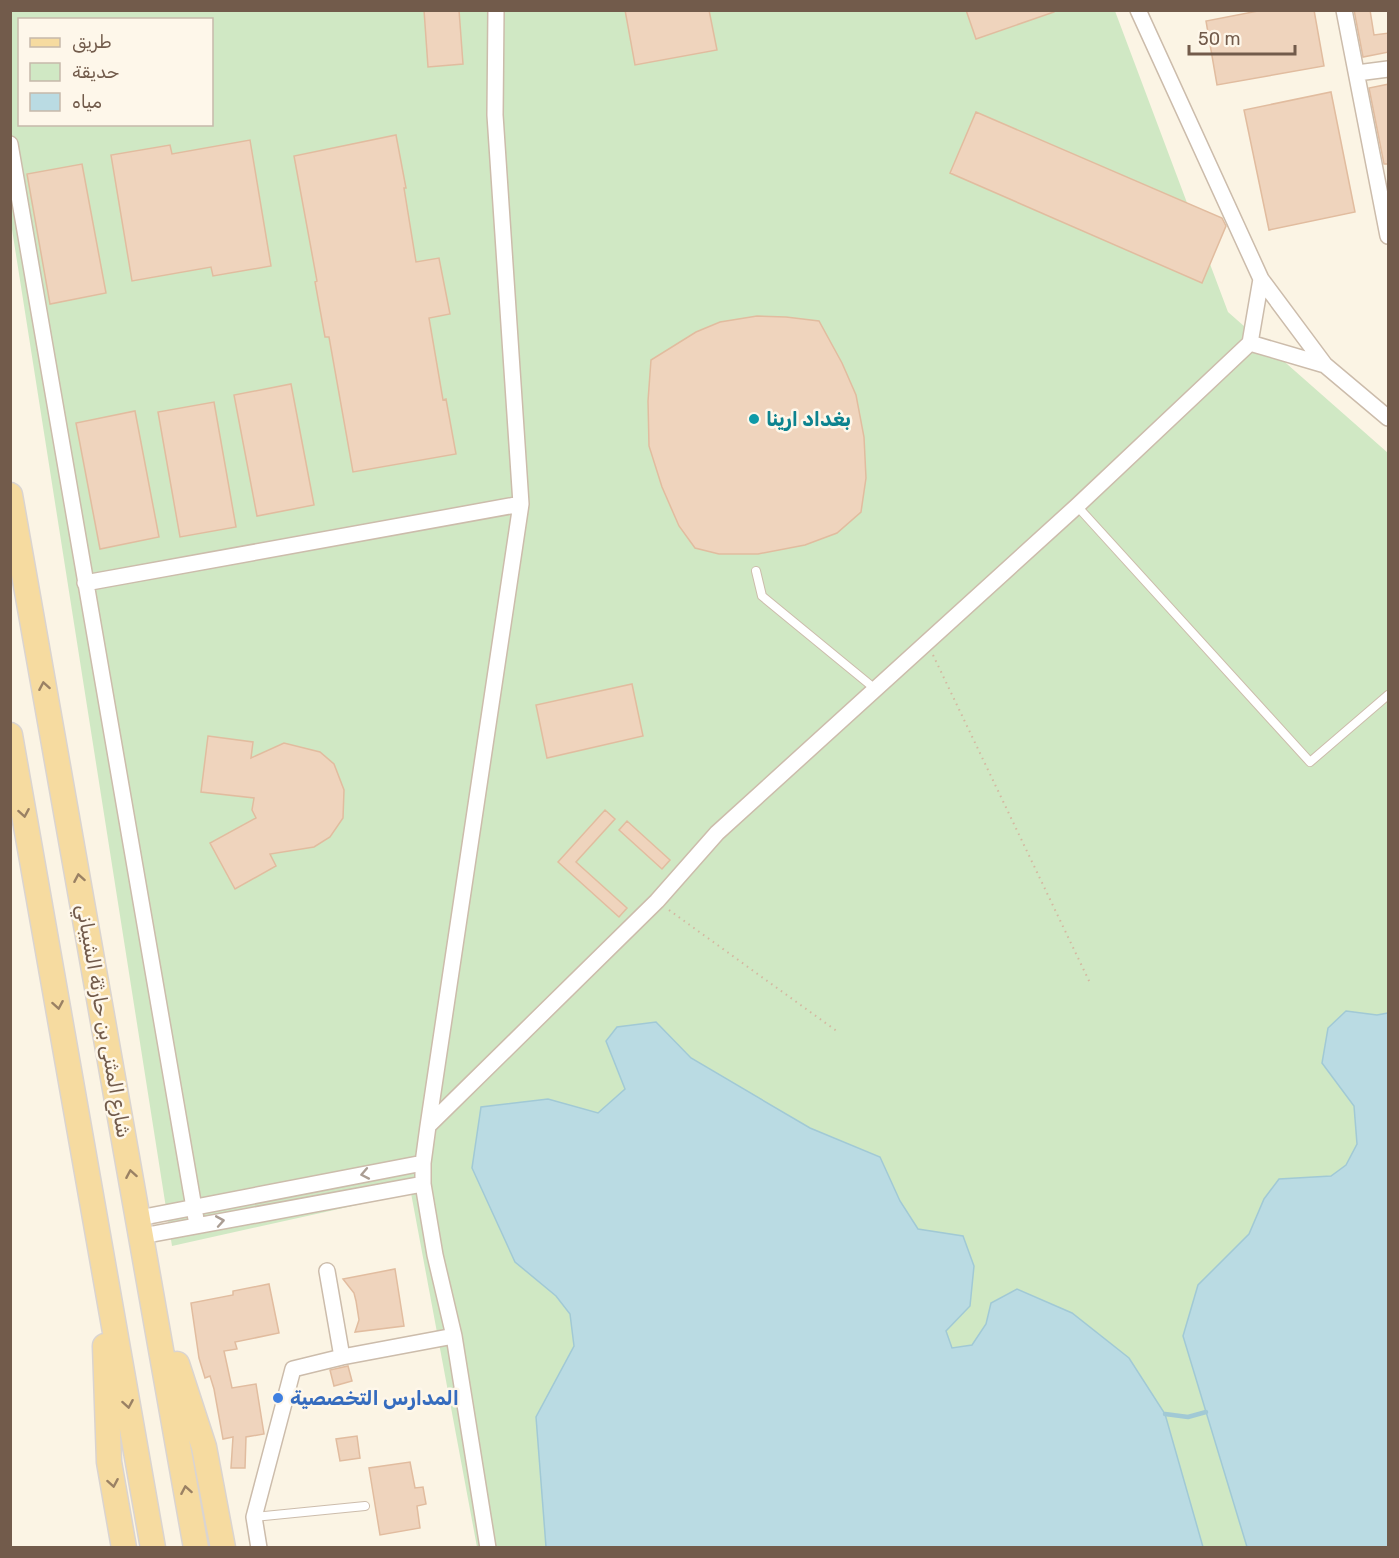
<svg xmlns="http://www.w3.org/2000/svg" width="1399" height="1558" font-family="Rubik,Cairo,sans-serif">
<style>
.green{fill:#d0e8c4;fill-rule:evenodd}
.water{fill:#badbe3;stroke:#a1c9d5;stroke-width:1.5}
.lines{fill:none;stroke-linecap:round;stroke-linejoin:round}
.stream{stroke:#a1c9d5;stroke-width:4.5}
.building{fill:#efd4bd;stroke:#e1bc9f;stroke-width:1.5}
.lane-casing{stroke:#ccbcab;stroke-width:10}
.street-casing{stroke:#ccbcab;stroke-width:18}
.primary-casing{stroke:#dad4d0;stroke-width:27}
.path{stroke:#d4b8a1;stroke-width:2;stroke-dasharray:1.5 4.5;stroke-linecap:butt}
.lane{stroke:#fff;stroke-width:8}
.street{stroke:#fff;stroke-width:15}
.primary{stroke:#f6dba0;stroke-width:24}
.oneway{stroke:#9a8164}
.oneway2{stroke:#aa9d93}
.culture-dot{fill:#0f9aa8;stroke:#fef7ea;stroke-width:2}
.shop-dot{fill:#3f7fe0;stroke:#fef7ea;stroke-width:2}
.labels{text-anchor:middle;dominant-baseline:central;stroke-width:5;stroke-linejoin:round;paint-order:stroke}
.culture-label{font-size:20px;font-weight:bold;fill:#0d838f;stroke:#fef7ea;text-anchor:start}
.street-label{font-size:20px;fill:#725b4b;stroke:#fef7ea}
.shop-label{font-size:20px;font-weight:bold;fill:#366cbe;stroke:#fef7ea;text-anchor:start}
</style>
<rect width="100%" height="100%" fill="#fbf4e4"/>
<path class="green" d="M10,11H1115L1228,312L1388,453V1547H477L411,1193L172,1246L11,223ZM20,20H212V124H20Z"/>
<path class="water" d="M1346,1011L1377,1015L1388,1013V1547H1247L1183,1336L1198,1285L1249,1234L1264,1199L1279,1179L1331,1176L1346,1165L1357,1144L1354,1106L1322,1063L1328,1028Z
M656,1022L691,1058L810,1128L880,1157L900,1201L918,1229L963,1236L974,1266L970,1306L946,1331L952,1348L972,1345L986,1324L991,1303L1017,1289L1072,1313L1129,1358L1165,1414L1203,1547H546L536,1417L574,1346L570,1314L556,1296L515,1262L472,1168L481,1107L548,1099L598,1113L625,1089L606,1041L617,1027Z"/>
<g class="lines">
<path class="stream" d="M1165,1414L1188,1417L1206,1412"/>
</g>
<path class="building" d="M424,10H459L463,64L428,67Z
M625,10H709L717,50L635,65Z
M966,10H1054V12L976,39Z
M1263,10H1314L1324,66L1217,85L1206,21Z
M1354,10H1370L1374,35L1389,33V52L1363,57Z
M1389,84V164H1384L1369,88Z
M1331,92L1355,212L1269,230L1244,110Z
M976,112L1222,218L1226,226L1202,283L950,173Z
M396,135L406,188H404L416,262L439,258L450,314L429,318L443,400L446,399L456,454L353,472L329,337H325L315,282L317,281L294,156Z
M250,140L271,266L213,276L211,267L132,281L111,155L170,145L172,154Z
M82,164L106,293L50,304L27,174Z
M757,316L786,317L819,321L842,363L856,395L864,437L866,478L861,512L837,533L805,545L758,554H719L695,548L679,526L662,487L649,446L648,401L651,360L696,332L720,322Z
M291,384L314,505L257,516L234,395Z
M214,402L236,527L180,537L158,412Z
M135,411L159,537L100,549L76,423Z
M632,684L643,736L547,758L536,705Z
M208,736L253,742L251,758L284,743L320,752L334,764L344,790L343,818L330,837L314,847L270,854L276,866L235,889L210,843L256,818L252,810L254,798L201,792Z
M605,810L615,819L576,862L627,908L619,917L558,862Z
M627,821L670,860L662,869L619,830Z
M395,1269L404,1326L355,1332L359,1320L356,1301L354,1293L343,1279Z
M269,1284L279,1333L235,1342L237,1349L224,1351L232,1388L256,1384L264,1434L246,1437L245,1468H231L233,1437L223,1439L214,1389L210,1376L205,1378L199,1358L191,1303L233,1295V1291Z
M348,1366L352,1381L334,1386L330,1370Z
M357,1436L360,1458L340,1461L336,1439Z
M410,1462L415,1488L423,1487L426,1504L417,1506L420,1528L380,1535L369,1468Z"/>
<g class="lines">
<g class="lane-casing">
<path id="lane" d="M1077,506L1310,762L1388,695
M756,571L762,596L874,688
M254,1517L365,1506"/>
</g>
<g class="street-casing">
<path id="street" d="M1138,10L1261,279L1325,365L1388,418
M1344,10L1388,236
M1357,73L1388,69
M10,144L197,1225
M1250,343L1325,365
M85,583L521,504
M428,1126L521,504L495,115L496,10
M139,1218L423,1163
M142,1236L423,1184
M342,1357L454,1336
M259,1548L254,1517L293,1369L342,1357L327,1271
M488,1548L454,1336L435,1255L423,1184V1163L428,1126L657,901L717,833L1077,506L1250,343L1261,279"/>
</g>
<g class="primary-casing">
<path id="primary" d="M10,495L196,1548
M10,735L153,1548
M105,1346L109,1462L124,1548
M177,1364L204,1447L223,1548"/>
</g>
<path class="path" d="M933,655L1091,985
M669,910L838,1032"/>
<use href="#lane" class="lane"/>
<use href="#street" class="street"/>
<use href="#primary" class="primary"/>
</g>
<defs><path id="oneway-chevron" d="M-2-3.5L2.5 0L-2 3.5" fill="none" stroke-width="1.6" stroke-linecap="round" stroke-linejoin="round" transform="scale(1.5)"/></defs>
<g class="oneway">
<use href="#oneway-chevron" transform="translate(44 686) rotate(-100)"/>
<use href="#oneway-chevron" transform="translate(24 813) rotate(80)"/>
<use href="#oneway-chevron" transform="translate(79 878) rotate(-100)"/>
<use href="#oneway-chevron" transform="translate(58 1005) rotate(80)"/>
<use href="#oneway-chevron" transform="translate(131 1174) rotate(-100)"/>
<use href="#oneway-chevron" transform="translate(128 1404) rotate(80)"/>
<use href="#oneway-chevron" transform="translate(113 1483) rotate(80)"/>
<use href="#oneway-chevron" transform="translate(186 1490) rotate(-100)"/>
</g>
<g class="oneway2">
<use href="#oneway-chevron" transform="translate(365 1174) rotate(169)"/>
<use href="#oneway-chevron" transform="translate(220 1221) rotate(-10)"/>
</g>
<circle class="culture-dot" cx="754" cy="419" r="6"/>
<circle class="shop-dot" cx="278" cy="1398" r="6"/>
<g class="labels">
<g class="culture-label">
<text x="766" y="419">بغداد ارينا</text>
</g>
<g class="street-label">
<text transform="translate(104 1021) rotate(80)">شارع المثنى بن حارثة الشيباني</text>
</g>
<g class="shop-label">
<text x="290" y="1398">المدارس التخصصية</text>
</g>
</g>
<rect width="1399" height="1558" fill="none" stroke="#725b4b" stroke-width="24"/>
<rect x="18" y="18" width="195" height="108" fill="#fef7ea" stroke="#c6b9aa" stroke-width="1.5"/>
<rect x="30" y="38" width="30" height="9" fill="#f6dba0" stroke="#c6b9aa" stroke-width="1.5"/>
<text x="72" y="48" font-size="18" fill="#725b4b">طريق</text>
<rect x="30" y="63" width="30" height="18" fill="#d0e8c4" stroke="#c6b9aa" stroke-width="1.5"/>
<text x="72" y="78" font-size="18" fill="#725b4b">حديقة</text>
<rect x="30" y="93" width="30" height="18" fill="#badbe3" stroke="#c6b9aa" stroke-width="1.5"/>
<text x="72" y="108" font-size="18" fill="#725b4b">مياه</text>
<path d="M1189 45v9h106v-9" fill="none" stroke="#725b4b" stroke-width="3"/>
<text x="1198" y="45" font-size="18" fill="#725b4b" stroke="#fef7ea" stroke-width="4.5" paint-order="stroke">50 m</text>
</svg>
